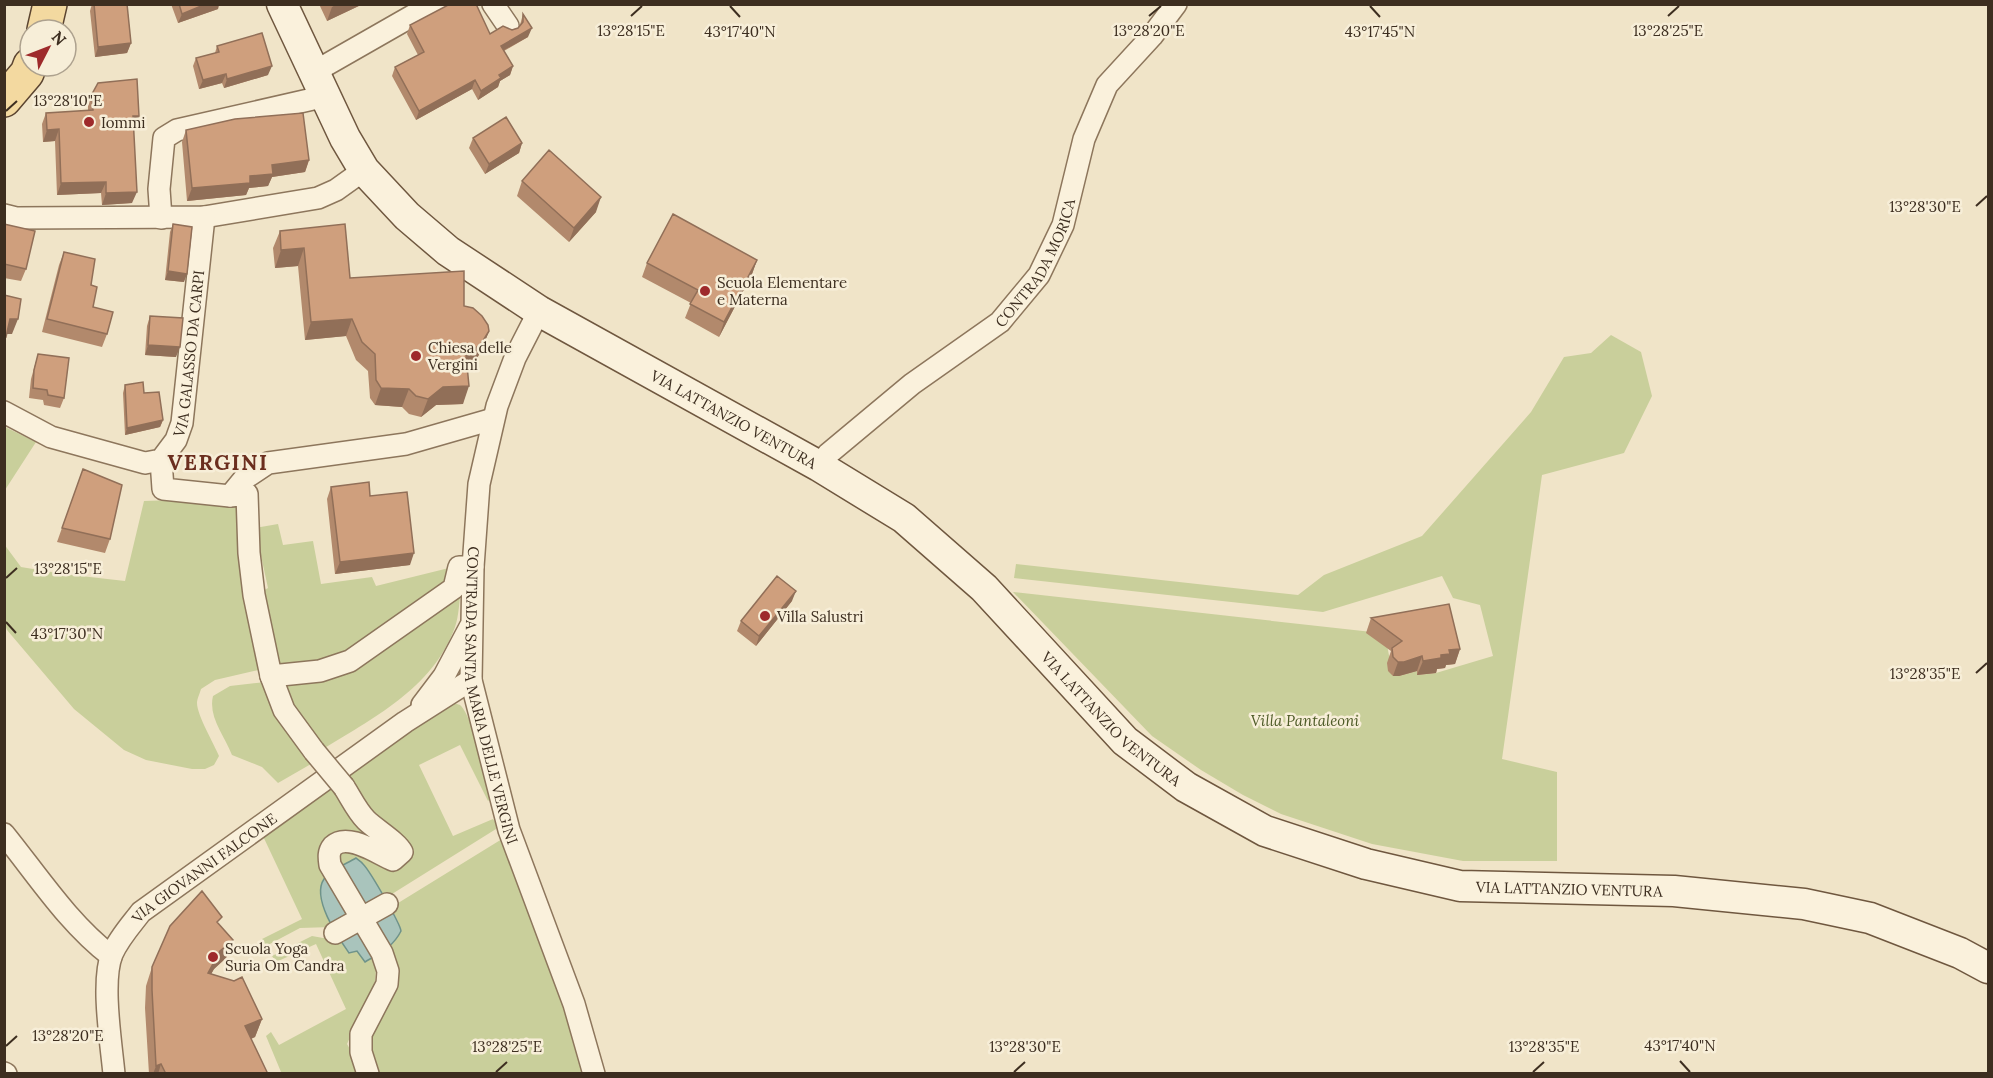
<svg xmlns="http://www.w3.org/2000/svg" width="1993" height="1078" font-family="Lora,serif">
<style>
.green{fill:#c9cf9b}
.water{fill:#a9c4bc;stroke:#6f938a;stroke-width:1.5}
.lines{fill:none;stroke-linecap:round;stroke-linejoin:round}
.street-casing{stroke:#8d765c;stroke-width:24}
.secondary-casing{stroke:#6f573f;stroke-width:33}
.primary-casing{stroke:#5b4430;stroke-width:36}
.street{stroke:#faf1dc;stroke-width:21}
.secondary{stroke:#faf1dc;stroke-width:30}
.primary{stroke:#f3d9a0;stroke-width:33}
.street-bridge-casing{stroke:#8d765c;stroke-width:24;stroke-linecap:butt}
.street-bridge{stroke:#faf1dc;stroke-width:21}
.wall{fill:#b2896c}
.shaded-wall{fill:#916f58}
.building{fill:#cf9f7d;stroke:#916f58;stroke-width:1.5}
.ticks{fill:none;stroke:#3d2e20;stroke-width:2}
.poi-dot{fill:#9e2a2b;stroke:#f7eed8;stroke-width:2}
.labels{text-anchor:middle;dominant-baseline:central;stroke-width:5;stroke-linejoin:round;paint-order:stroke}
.poi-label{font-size:15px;fill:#3d2e20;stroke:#f7eed8;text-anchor:start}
.street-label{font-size:15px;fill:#3d2e20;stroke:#f7eed8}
.park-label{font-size:15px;font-style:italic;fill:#4d5a26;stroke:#f7eed8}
.district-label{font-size:21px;font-weight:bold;letter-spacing:1.5px;fill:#6b2e1e;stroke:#f7eed8}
.ticks-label{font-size:15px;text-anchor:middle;fill:#3d2e20;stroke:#f7eed8;stroke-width:5;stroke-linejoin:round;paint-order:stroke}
</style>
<rect width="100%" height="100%" fill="#f0e4c8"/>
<path class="green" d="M1611,335L1641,352L1652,396L1624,453L1542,475L1502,759L1557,772V861H1463L1372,844L1281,814L1243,795L1201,770L1152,736L1013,592L1372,632L1387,645L1393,676H1399L1417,671L1418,675L1436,673L1493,656L1480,605L1453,598L1442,576L1323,612L1014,578L1016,564L1298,595L1324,575L1422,536L1531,412L1564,357L1591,353Z
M5,427L36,442L5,490Z
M238,498L263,669L215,680L201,689C200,693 197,699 197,703C197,715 214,744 219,756L214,765L205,769H192L146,760L124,750L74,709L7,630L5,625L4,544L21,567L63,574L125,581L144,501Z
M278,524L283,545L313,541L321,584L372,577L376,586L453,567L449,580L350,653L318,666L276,669L258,594L268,588L255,528Z
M461,590C459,602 459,616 455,627C433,689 371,719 320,751L276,677H320Z
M266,682L311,764L278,783L262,767L232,755C224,735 208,717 213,696L230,686Z
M451,701C452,702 459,705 460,705C473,716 486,779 491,798L488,801L460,745L419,765L453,836L493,819L498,826L496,829L384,899L362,862L339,868L335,851L388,834L342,775Z
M334,782L378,839H330L322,843L319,854L328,875L325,910L332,927L300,928L266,946L262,939L302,919L262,834Z
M502,839L579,1044L587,1073H377L367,1043L387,949C404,933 403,926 390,908Z
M337,935L352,951L377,955L375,981L370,1000L356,1024L347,1044L359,1065L360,1073H278L281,1072L266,1036L271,1032L279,1045L346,1009L316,944L276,962L272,956L312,936L323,938Z"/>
<path class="water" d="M356,858C358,860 361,861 363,864C370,871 400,923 401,931C393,947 380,953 365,962L357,951L349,953C338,937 311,898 324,879C330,870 346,864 356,858Z"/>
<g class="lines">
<g class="street-casing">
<g id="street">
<path d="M493,4L508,26"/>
<path d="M314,72L419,12L439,4"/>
<path d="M4,215L16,218L204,217L318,198L336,190L364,170"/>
<path d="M161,218L159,189L164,138L177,130L326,96"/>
<path id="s1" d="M539,311L515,358L497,406L479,484L473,567L471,680L509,830L574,1004L594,1074"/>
<path id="s2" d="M4,412L51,437L145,463L161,460L176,440L182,423L204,217"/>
<path d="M161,460L163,489L230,496L247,494L249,553L254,595L271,676L320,671L350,661L454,588L459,567H473"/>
<path id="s3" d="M819,466L828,454L912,384L1000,322L1039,275L1063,225L1084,139L1107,85L1152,36L1176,4"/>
<path d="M230,496L244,479L268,463L406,444L493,419"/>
<path d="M271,676L284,710L314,751"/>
<path d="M422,705L444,676L470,627"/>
<path d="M344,787C351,798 357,811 366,820C375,829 397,842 402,852L393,860C378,854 348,832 333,846C328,852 329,858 330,865L382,953L388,971L387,984L361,1034V1052L368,1074"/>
<path d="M4,834C38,876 68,923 111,956"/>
<path d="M335,933L387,904"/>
<path d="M4,1073L6,1074"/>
<path id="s4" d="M114,1074C111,1042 101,981 112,954C119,938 131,925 141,912L405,722L471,680"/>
</g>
</g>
<g class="secondary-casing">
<g id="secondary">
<path id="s5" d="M282,4L345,138L364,170L407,216L448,251L539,311L819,466L904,518L984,588L1125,741L1186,787L1265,831L1366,864L1460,886L1674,891L1804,904L1870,918L1960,953L1988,968"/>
</g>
</g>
<g class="primary-casing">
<path id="primary" d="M44,30L50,4
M4,100L27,73L30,65"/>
</g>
<use href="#street" class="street"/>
<use href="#secondary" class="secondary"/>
<use href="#primary" class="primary"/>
<g class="street-bridge-casing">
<path id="street-bridge" d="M314,751L344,787"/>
</g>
<use href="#street-bridge" class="street-bridge"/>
</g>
<path class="wall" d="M92,4H127L131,43L127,53L95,57L90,11Z
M171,4H219L218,9L178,23Z
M319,4H363L327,21Z
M523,14L528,37L504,51L513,66L510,75L500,81L498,87L478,100L472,89L416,120L392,76L395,67L418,55L407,34L410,25L490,34L518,28L520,25Z
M217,46L268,75L224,88L222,83L199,89L193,66L196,58L215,53Z
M92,94L139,116L134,127L132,203L102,205L101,193L57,195L55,141L43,142L42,124L46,113L88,111V105Z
M186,130L309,160L305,172L272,177L268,186L249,188L246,195L187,201L182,142Z
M473,138L522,143L519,153L485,174L469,148Z
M522,181L596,212L569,242L517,196Z
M4,224L26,269L21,281L4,278Z
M173,224L184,282L165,280L170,232Z
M280,231L350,278L464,306L489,331L482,349L475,362L467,367L463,404L436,405L421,417L409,414L402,407L375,405L370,398L368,371L356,360L346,336L305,340L298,266L275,268L273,248Z
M64,252L91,285L93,307L107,334L102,347L42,332L59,265Z
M757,260L752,274L719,337L685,318L691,303L642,277L647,263Z
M150,316L176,357L145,355L147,326Z
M38,354L64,398L60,408L44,405L43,400L29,398L31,379Z
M125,385L144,393L163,420L160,427L125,435L123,393Z
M83,469L110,539L105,553L57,542Z
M331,487L370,496L410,565L335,574L327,499Z
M792,601L756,646L737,631L741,621Z
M1371,618L1460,649L1455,664L1446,665L1445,668L1437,669L1436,673L1417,675V671L1399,676H1393L1388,671L1387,663L1391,651L1366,633Z
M219,925L233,940L226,958L214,969L211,974L262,1019L255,1037L251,1039L267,1072V1074H149L145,1008L146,986L152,967Z"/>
<path class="shaded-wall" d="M206,4H219L218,9L178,23L182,14Z
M337,4H363L327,21L332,7Z
M532,28L528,37L497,54L501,46Z
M131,43L127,53L95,57L98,47Z
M272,66L268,75L224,88L227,79Z
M513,66L510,75L500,81L498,87L478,100L481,91L499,75Z
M226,74L222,83L199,89L203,80Z
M475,80L472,89L416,120L419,111Z
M133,116H139L134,127L129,128Z
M59,129L55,141L43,142L47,130Z
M522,143L519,153L485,174L489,164Z
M309,160L305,172L272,177L268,186L249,188L246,195L187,201L192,188L250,176L272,165Z
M106,182L101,193L57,195L61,183Z
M137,192L132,203L102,205L106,193Z
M601,197L596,212L569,242L574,228Z
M304,248L298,266L275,268L281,250Z
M757,260L752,274L719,337L724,322Z
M168,271L187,274L184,282L165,280Z
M10,319H18L12,334H4Z
M352,319L346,336L305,340L311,322Z
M489,331L482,349L475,362L460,372L466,355Z
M148,345L180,347L176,357L145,355Z
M469,386L463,404L436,405L421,417L428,399L443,387Z
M381,388L409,389L402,407L375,405Z
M163,420L160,427L125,435L127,428Z
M414,553L410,565L335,574L340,562Z
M796,591L792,601L756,646L759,636Z
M1460,649L1455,664L1446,665L1445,668L1437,669L1436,673L1417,675L1423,661L1441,655L1449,650Z
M1422,656L1417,671L1399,676H1393L1398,662Z
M233,940L226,958L214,969L201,992L208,973L220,951Z
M262,1019L255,1037L238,1044L245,1026Z
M161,1064L158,1074H153L156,1066Z"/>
<path class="building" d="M94,4H127L131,43L98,47Z
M179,4H206L182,14Z
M450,4H476L490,34L503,26L512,30L518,28L523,22V14L532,28L501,46L513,66L499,75L501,78L481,91L475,80L419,111L395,67L424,52L410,25Z
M262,33L272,66L227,79L226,74L203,80L196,58L219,52L217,46Z
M137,79L139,116H133L137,192L106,193V182L61,183L59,129L47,130L46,113L93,110L92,94L98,83Z
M303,113L309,160L272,165L273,174L250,176V183L192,188L186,130L235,119Z
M506,117L522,143L489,164L473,138Z
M549,150L601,197L574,228L522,181Z
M673,214L757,260L724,322L690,304L698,290L647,263Z
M4,224L35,231L26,269L4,264Z
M173,224L192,227L187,274L168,271Z
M345,224L350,278L464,271V306L473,308L482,316L488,325L489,331L481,344L466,355L469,386L443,387L428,399L416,396L409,389L381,388L376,380L375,354L362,342L352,319L311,322L304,248L281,250L280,231Z
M64,252L95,259L91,285L97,287L93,307L113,312L107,334L47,319Z
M4,295L21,299L18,319H10L6,337L4,336Z
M150,316L183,318L180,347L148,345Z
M38,354L69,358L64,398L48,395L47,390L33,388L34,370Z
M143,382L144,393L159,392L163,420L127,428L125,385Z
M83,469L122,485L110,539L62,528Z
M369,482L370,496L407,492L414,553L340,562L331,487Z
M777,576L796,591L759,636L741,621Z
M1449,604L1460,649L1449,650L1450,654L1441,655V658L1423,661L1422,656L1404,662H1398L1393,657L1392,648L1402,641L1371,618Z
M202,891L222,917L217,922L233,940L220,951L208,973L234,981L242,977L262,1019L245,1026L267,1072L265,1074H166L161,1064L156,1066L152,990V967L170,926Z"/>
<path class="ticks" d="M730,6L740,17M1370,6L1380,17M631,16L642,6M1149,16L1161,6M1668,16L1679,6M6,111L17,101M1976,206L1987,196M6,578L17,568M6,622L16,633M1976,673L1987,663M6,1046L17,1036M1680,1061L1690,1072M496,1072L507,1062M1014,1072L1025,1062M1533,1072L1544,1062"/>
<g class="poi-dot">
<circle cx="89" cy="122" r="6"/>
<circle cx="705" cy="291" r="6"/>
<circle cx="416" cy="356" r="6"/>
<circle cx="765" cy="616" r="6"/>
<circle cx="213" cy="957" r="6"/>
</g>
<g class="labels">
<g class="poi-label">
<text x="101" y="122">Iommi</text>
<text x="717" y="282">Scuola Elementare<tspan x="717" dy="17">e Materna</tspan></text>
<text x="428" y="347">Chiesa delle<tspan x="428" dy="17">Vergini</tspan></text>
<text x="777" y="616">Villa Salustri</text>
<text x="225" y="948">Scuola Yoga<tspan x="225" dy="17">Suria Om Candra</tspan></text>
</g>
<g class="street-label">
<text stroke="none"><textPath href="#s3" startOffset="302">CONTRADA MORICA</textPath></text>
<text stroke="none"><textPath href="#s2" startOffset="280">VIA GALASSO DA CARPI</textPath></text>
<text stroke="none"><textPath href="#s5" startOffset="634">VIA LATTANZIO VENTURA</textPath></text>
<text stroke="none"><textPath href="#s1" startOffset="398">CONTRADA SANTA MARIA DELLE VERGINI</textPath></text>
<text stroke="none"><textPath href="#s5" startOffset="1120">VIA LATTANZIO VENTURA</textPath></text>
<text stroke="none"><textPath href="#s4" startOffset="249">VIA GIOVANNI FALCONE</textPath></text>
<text stroke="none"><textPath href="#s5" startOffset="1624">VIA LATTANZIO VENTURA</textPath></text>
</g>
<g class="park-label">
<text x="1305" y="720">Villa Pantaleoni</text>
</g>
<g class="district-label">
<text x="218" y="462">VERGINI</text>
</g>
</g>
<g class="ticks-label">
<text x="631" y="36">13°28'15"E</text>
<text x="1149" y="36">13°28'20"E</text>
<text x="1668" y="36">13°28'25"E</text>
<text x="740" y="37">43°17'40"N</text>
<text x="1380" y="37">43°17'45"N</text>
<text x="68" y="106">13°28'10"E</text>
<text x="1925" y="212">13°28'30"E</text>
<text x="68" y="574">13°28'15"E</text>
<text x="67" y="639">43°17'30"N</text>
<text x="1925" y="679">13°28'35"E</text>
<text x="68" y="1041">13°28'20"E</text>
<text x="1680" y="1051">43°17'40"N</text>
<text x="507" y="1052">13°28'25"E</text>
<text x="1025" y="1052">13°28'30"E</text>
<text x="1544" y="1052">13°28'35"E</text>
</g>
<rect width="1993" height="1078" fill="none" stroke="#3d2e20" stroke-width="12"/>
<g transform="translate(48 48) rotate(48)"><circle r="28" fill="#f7eed8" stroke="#ada18e" stroke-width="1.5"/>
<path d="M0-4.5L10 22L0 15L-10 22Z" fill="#9e2a2b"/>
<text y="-9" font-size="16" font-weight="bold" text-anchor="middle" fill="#3d2e20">N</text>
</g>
</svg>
